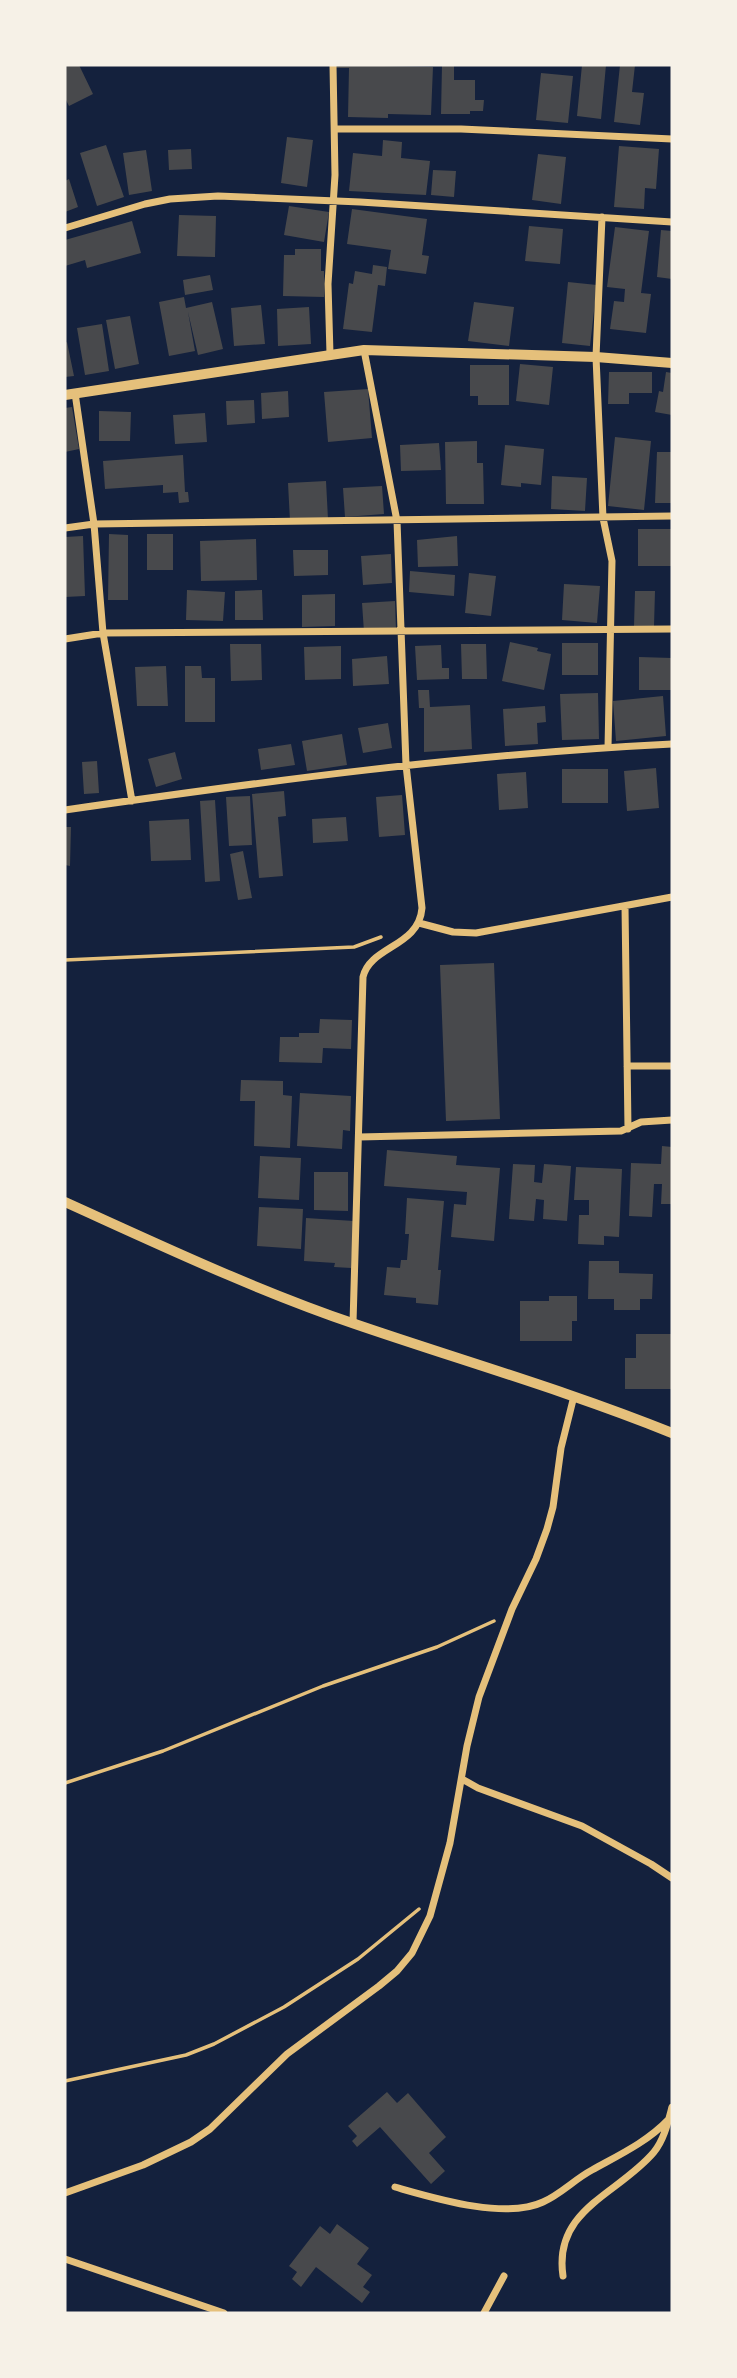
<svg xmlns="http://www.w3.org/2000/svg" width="737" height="2378" font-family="'Alegreya Sans',sans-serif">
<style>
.building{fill:#48494c}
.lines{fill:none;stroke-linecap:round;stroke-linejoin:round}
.path{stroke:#e5c07b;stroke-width:3.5}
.minor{stroke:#e5c07b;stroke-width:7}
.tertiary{stroke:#e5c07b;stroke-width:10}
</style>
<rect width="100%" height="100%" fill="#14213d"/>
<path class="building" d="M65,65H79L93,94L69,106L65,98Z
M336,65L433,67L431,115L388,114V118L348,117L349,68H336Z
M442,65H454V80H475V100H484L483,111H470V114H441Z
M582,65H606L601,119L577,116Z
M620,65H635L632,92L644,93L640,125L614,122Z
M541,73L573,76L568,123L536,120Z
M287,137L313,140L307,187L281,183Z
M383,140L402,142L401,158L430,161L426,195L349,191L353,153L382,156Z
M106,145L124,197L97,206L80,153Z
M619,146L659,149L656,189L645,188L644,209L614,207Z
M191,149L192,169L169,170L168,150Z
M146,150L152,191L129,195L123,153Z
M538,154L566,157L561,204L532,200Z
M433,170L456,171L454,197L431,195Z
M69,179L78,207L65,212V181Z
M289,206L329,212L324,242L284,235Z
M352,209L427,219L422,255L429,256L426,274L388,269L391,250L347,244Z
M179,215L216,216L215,257L177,256Z
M132,221L141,253L87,268L85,260L65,266V240Z
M529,226L563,229L560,264L525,261Z
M615,227L649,231L641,293L651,294L646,333L610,329L614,301L624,302L625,289L607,287Z
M661,230L672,231V279L657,277Z
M295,249H321V271H324V297L283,296L284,255H295Z
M373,265L387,267L385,286L378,285L372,332L343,329L349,283L353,284L355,271L372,274Z
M210,275L213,290L185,295L183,280Z
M568,282L597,285L590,346L562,343Z
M184,297L186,308L212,302L223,349L198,355L188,312L195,351L169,356L159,302Z
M474,302L514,307L509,346L468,341Z
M261,305L265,344L234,346L231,308Z
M309,307L311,344L278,346L277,309Z
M130,316L139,364L115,369L106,320Z
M102,324L109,371L85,375L77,328Z
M67,342L74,376L65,377V343Z
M520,364L553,367L549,405L516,401Z
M470,365H509V405H478V396H470Z
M609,372H652V393H629V404H608Z
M666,372L672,373V415L655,412L659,391L663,392Z
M368,389L372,438L328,442L324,392Z
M288,391L289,417L262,419L261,393Z
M254,400L255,423L227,425L226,401Z
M72,407L79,449L65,452V408Z
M99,411L131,412L130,441H99Z
M205,413L207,442L175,444L173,415Z
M615,437L651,441L644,510L608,506Z
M477,441V463H483L484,504H446L445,442Z
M439,443L441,470L401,471L400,445Z
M505,445L544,449L541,485L521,483V487L501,485Z
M657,452H672V503H655Z
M183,455L185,492H188L189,502L179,503L178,492L163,493V485L105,489L103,461Z
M552,476L587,478L585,511L551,509Z
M326,481L328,519L290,521L288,483Z
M382,486L384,514L345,517L343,488Z
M638,529H672V566H638Z
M109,534L128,535V600H108Z
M147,534H173V570H147Z
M83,536L85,596L65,597V537Z
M457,536L458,566L418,567L417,540Z
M256,539L257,580L201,581L200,541Z
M293,550H328V575L294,576Z
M391,554L392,583L363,585L361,556Z
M410,571L455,575L454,596L409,592Z
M469,573L496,576L491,616L465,613Z
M564,584L600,586L597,623L562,620Z
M187,590L225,592L223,621L186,620Z
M262,590L263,620H235V591Z
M635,591H655L654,626H634Z
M335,594V626L302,627V595Z
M395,601L396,629L364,632L362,603Z
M510,642L538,648L537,651L551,654L544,690L502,681Z
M562,643H598V675H562Z
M230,644H261L262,680L231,681Z
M461,644H486L487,679H462Z
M441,645L442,668H449V679L417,680L415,646Z
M341,646V679L305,680L304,647Z
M387,656L389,684L353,686L352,659Z
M639,657L672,658V690H639Z
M166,666L168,706H137L135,667Z
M185,666H201L202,678H215V722H185Z
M418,690H429L430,707L470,705L472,749L424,752V708H419Z
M598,693L599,739L562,740L560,694Z
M663,696L666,736L616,741L613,701Z
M545,706L546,722L537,723L538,744L505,746L503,709Z
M388,723L392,748L363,753L358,728Z
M342,734L347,765L307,771L302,741Z
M291,744L295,765L261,770L258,749Z
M175,752L182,779L156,787L148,759Z
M97,761L99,793L84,794L82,762Z
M656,768L659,808L627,811L624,771Z
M562,769H608V803H562Z
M526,772L528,808L499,810L497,774Z
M284,791L286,816L278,817L283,876L259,878L252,794Z
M402,795L405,835L379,837L376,797Z
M250,796L252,845L229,846L226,797Z
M215,800L220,881L205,882L200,801Z
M346,817L348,841L313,843L312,819Z
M189,819L191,860L151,861L149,821Z
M65,827H71L70,866L65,865Z
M243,851L252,898L238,900L230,854Z
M494,963L500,1119L446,1121L440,965Z
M320,1019L352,1020L351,1049L323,1048L322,1063L279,1062L280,1037H299V1033H319Z
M241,1080L283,1081V1095L292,1096L290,1148L254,1146L255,1101H240Z
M300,1093L351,1096L350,1131L343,1130L342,1149L297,1146Z
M662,1146L672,1147V1204H661L662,1184H654L652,1217L629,1216L631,1163L661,1164Z
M387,1150L457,1156L456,1165L500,1168L494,1241L451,1237L454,1204L466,1205L467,1192L384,1186Z
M260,1156L301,1158L299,1200L258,1198Z
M513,1164L535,1165L534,1182L542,1183L544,1164L571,1166L567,1221L543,1219L544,1200L536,1199L534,1221L509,1219Z
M576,1167L622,1169L619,1237L604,1236V1245L578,1244L579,1215H589V1200H574Z
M314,1172H348V1211L314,1210Z
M407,1198L444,1201L438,1270H441L438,1305L416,1303V1298L384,1295L387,1267L400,1268L401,1260H407L409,1234H405Z
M259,1207L303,1209L301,1249L257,1246Z
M306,1218L354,1221L351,1268L334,1267L335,1263L304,1261Z
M589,1261H619V1273L653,1274L652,1299H640V1310H614V1299H588Z
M549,1296H577V1321H572V1341H520V1301H549Z
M636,1334H672V1389H625V1358H636Z
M387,2092L397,2103L408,2093L446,2137L429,2153L445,2171L431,2184L380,2127L357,2147L352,2141L357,2136L348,2126Z
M337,2224L369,2248L357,2264L372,2275L363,2287L370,2292L362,2303L316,2267L301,2287L292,2279L297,2272L289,2266L320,2226L330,2234Z"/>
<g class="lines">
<path class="path" d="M65,960L354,947L381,937
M65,1783L163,1751L323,1686L437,1647L494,1621
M65,2081L186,2055L214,2044L284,2007L358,1959L419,1909"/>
<path class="minor" d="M335,129H461L672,139
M602,217L596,357L603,518L612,561L608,747
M65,228L145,204L170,199L218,196L360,202L672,222
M330,354L328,284L335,175L333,65
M75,393L94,524L103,633L132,801
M65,528L94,524L672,516
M65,639L103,633L672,629
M65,810C266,781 469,754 672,744
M625,906L628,1129
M419,923L453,932L476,933L672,897
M627,1066H672
M359,1137L621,1131L641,1122L672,1120
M353,1323L363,977C370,946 419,947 422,908L406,765L397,521L364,350
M462,1779L478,1788L582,1826L651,1864L672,1878
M395,2187C434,2198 505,2220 543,2202C561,2194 575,2179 592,2170C619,2155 647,2142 668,2120
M65,2193L143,2165L191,2142L210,2129L287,2054L379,1986L397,1971L412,1953L430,1916L450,1843L467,1746L479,1697L512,1609L536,1559L547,1529L553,1507L561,1448L574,1396
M65,2259L224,2313
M563,2276C553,2209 619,2194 654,2152C664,2140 668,2122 672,2107
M484,2313L504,2276"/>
<path class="tertiary" d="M65,395L364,350L596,357L672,363
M65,1202C160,1245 255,1290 355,1324C460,1360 568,1391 672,1433"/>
</g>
<rect width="737" height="2378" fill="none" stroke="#f6f1e7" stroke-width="133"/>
</svg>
